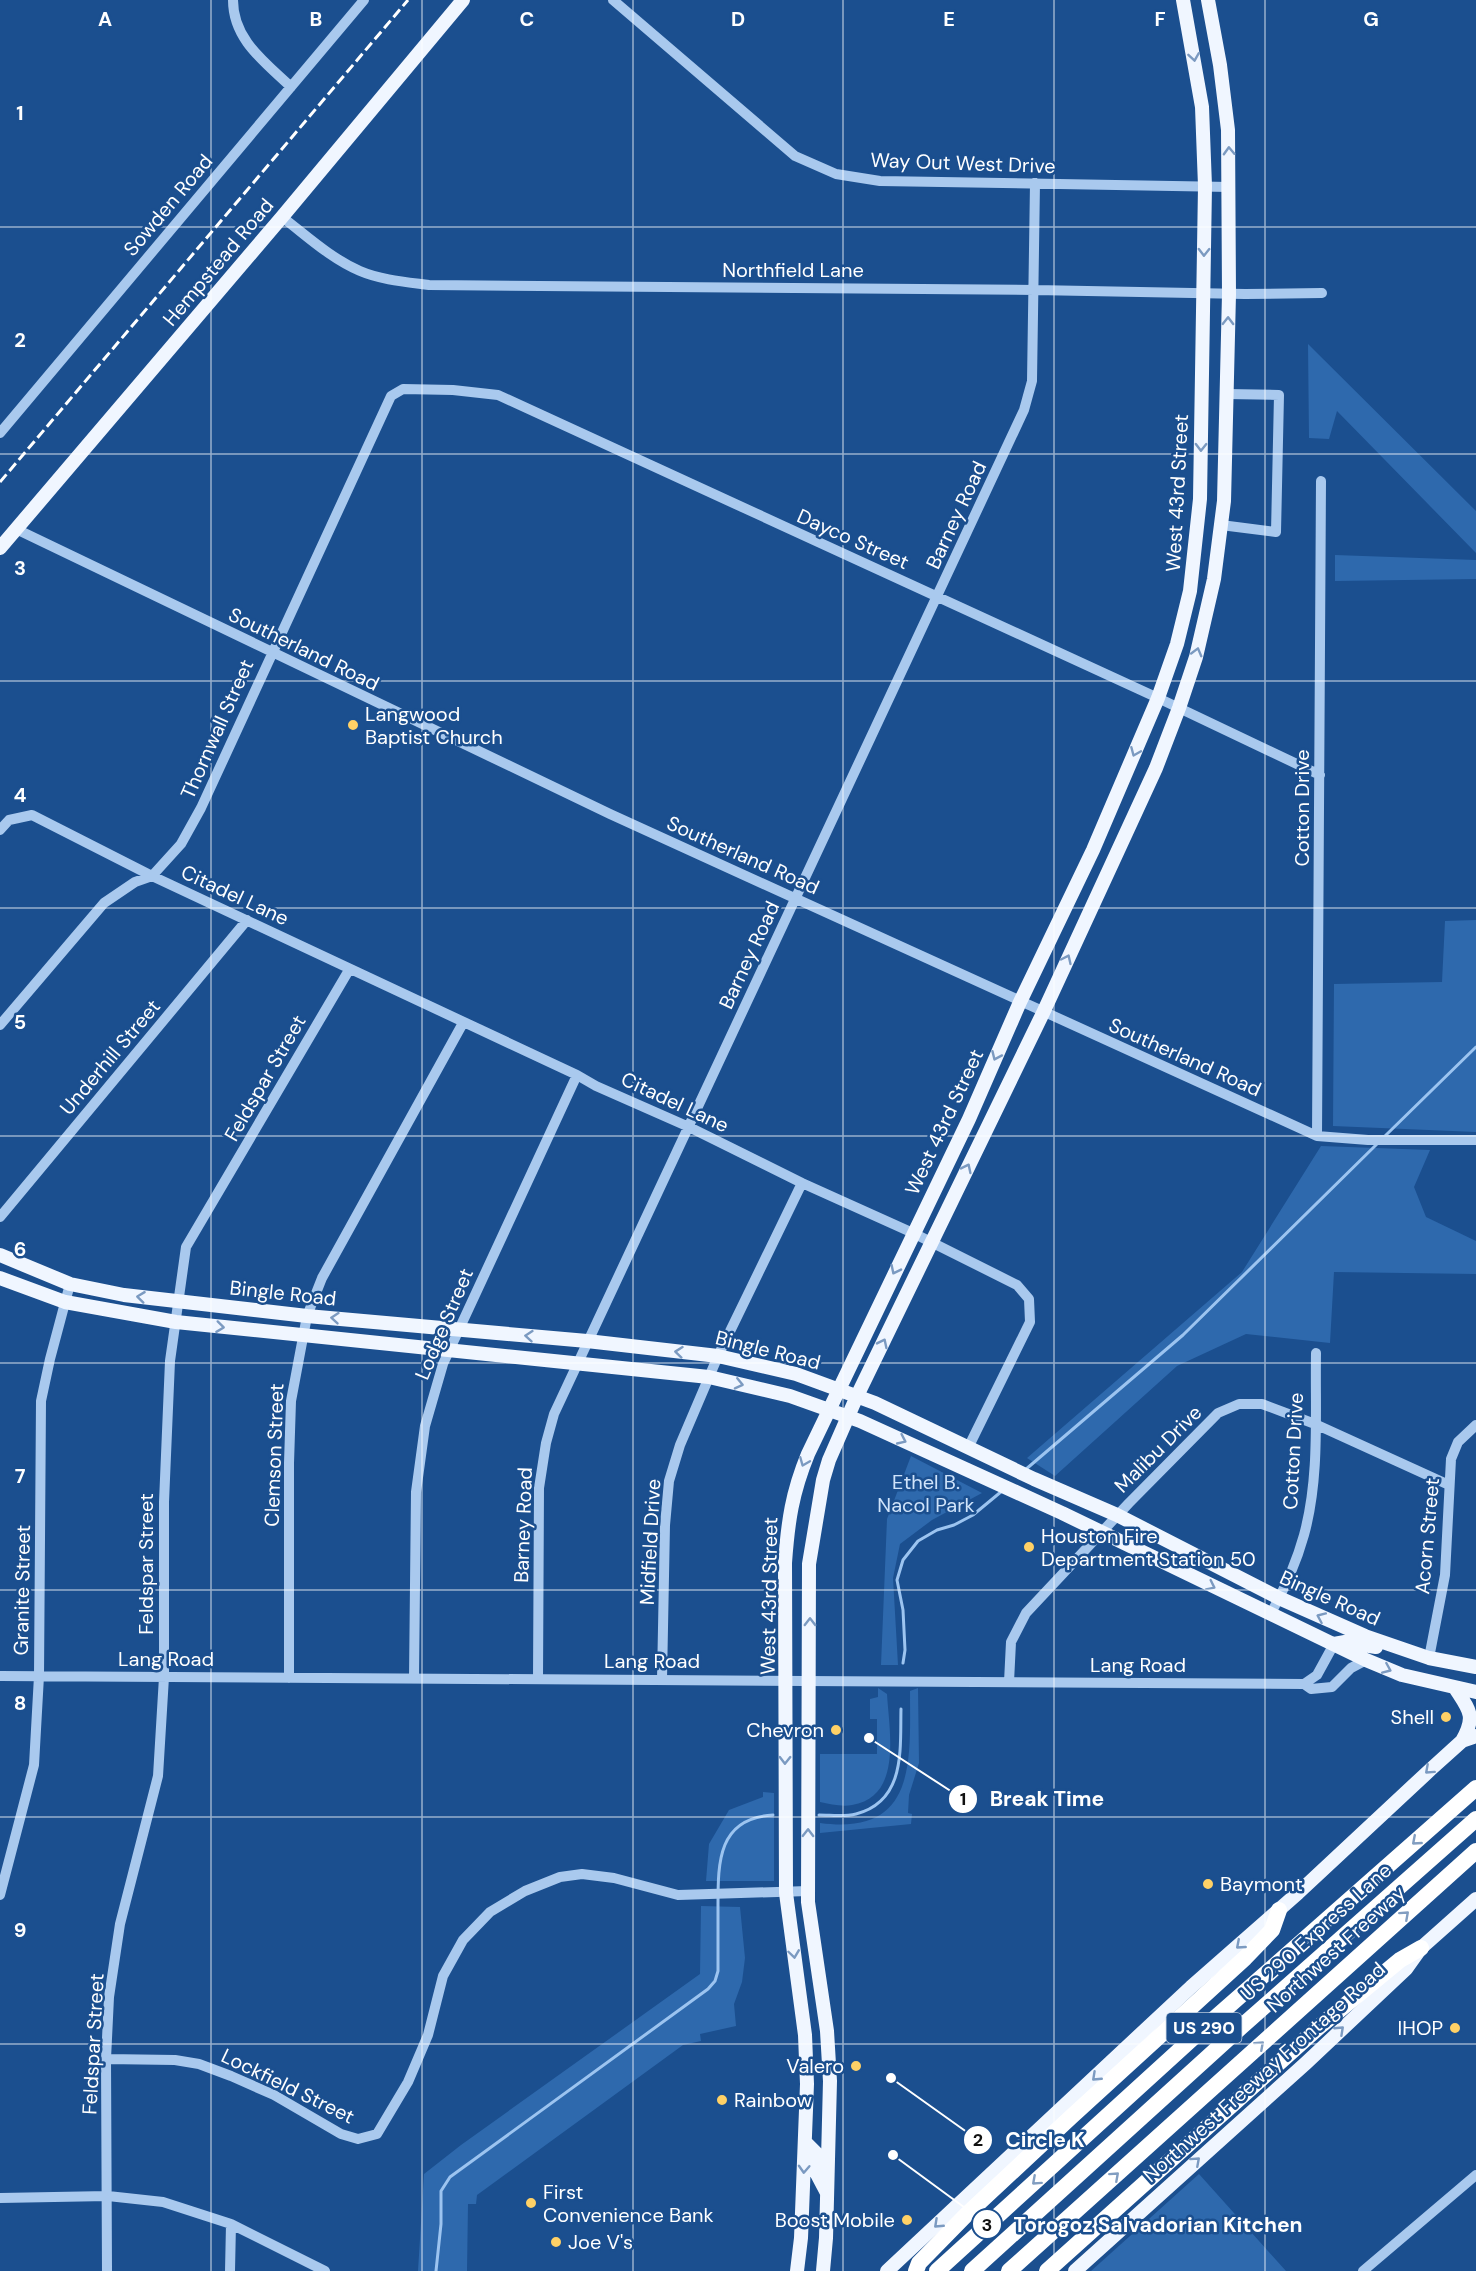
<svg xmlns="http://www.w3.org/2000/svg" width="1476" height="2271" font-family="'DM Sans',sans-serif">
<style>
.green{fill:#2e69ad}
.lines{fill:none;stroke-linecap:round;stroke-linejoin:round}
.stream{stroke:#9cc4f0;stroke-width:3}
.minor{stroke:#a9c9ee;stroke-width:10}
.major{stroke:#f0f6ff;stroke-width:14}
.highway{stroke:#fff;stroke-width:16}
.rail{stroke:#fff;stroke-width:3;stroke-dasharray:10 4.5;stroke-linecap:butt}
.oneway{stroke:#7b9ac1}
.oneway2{stroke:#829ec1}
.grid{fill:none;stroke:#fff;stroke-width:1.5;stroke-opacity:0.55}
.poi-dot{fill:#ffd166;stroke:#1b4f8f;stroke-width:2}
.labels{text-anchor:middle;dominant-baseline:central;stroke-width:5;stroke-linejoin:round;paint-order:stroke}
.shield{fill:#1b4f8f;stroke:#bbcadd;stroke-width:1.5}
.shield-label{font-size:18px;font-weight:bold;fill:#fff}
.street-label{font-size:20px;fill:#fff;stroke:#1b4f8f}
.poi-label{font-size:20px;fill:#fff;stroke:#1b4f8f;text-anchor:start}
.park-label{font-size:20px;fill:#cfe3fa;stroke:#1b4f8f}
.grid-label{font-size:20px;text-anchor:middle;font-weight:bold;fill:#fff;stroke:#1b4f8f;stroke-width:5;stroke-linejoin:round;paint-order:stroke}
.leader{fill:none;stroke:#fff;stroke-width:2}
.callout-dot{fill:#fff;stroke:#1b4f8f;stroke-width:2}
.mark-label{font-size:18px;text-anchor:middle;font-weight:bold;fill:#111}
.callout-label{font-size:21px;text-anchor:middle;font-weight:bold;fill:#fff;stroke:#1b4f8f;stroke-width:5;stroke-linejoin:round;paint-order:stroke}
</style>
<rect width="100%" height="100%" fill="#1b4f8f"/>
<path class="green" d="M1308,344L1476,511V553L1337,411L1329,439L1309,438Z
M1335,555L1476,560V579L1335,581Z
M1476,920V1132L1333,1126L1334,984L1442,982L1445,921Z
M1321,1146L1430,1150L1414,1187L1426,1217L1476,1241V1274L1334,1272L1330,1343L1246,1334L1177,1366L1055,1476L1027,1458L1242,1272Z
M911,1456L982,1493L932,1520L900,1544L893,1578L898,1665H881L887,1519Z
M878,1688L887,1694C889,1730 903,1797 852,1805C842,1807 830,1804 820,1802V1754H877V1719H870V1699L878,1697Z
M918,1688L919,1763L909,1795L908,1813L912,1814L911,1824L820,1833V1823C917,1836 910,1761 910,1691Z
M763,1792L774,1793V1881H706L709,1844L729,1810L763,1797Z
M701,1906L740,1907L745,1958L742,1982L734,2004L736,2026L700,2034L701,2041L683,2045L477,2195L476,2204H468L467,2271H418L424,2174L461,2145L700,1974Z
M1199,2174L1286,2271H1091Z"/>
<g class="lines">
<path class="stream" d="M1385,1136L1476,1047
M1025,1470L1183,1335L1378,1143
M903,1663L905,1650L903,1610L897,1580L903,1560L918,1541L937,1530L954,1525L973,1515L1002,1491
M819,1815C831,1815 844,1817 856,1814C906,1801 900,1749 901,1709
M436,2271L441,2224V2191L450,2177L708,1989L715,1981L718,1971C718,1949 718,1927 718,1905C718,1862 718,1818 773,1815"/>
<path class="minor" d="M233,0C233,40 265,62 291,87
M613,0L795,156L836,174L880,181L1230,187
M282,217C307,236 330,258 360,271C381,280 406,282 429,285L1035,290L1245,294L1322,293
M0,433L364,0
M1221,525L1276,532L1279,395L1227,394
M16,529L610,814L1317,1136L1368,1140H1476
M0,830L9,820L32,815L152,876L577,1075L596,1086L689,1127L802,1183L913,1233L1017,1285L1029,1299L1030,1322L968,1448
M0,1025L104,903L135,882L152,876L181,844L201,808L391,396L403,389L453,390L498,395L1158,698L1320,775
M1317,1136L1321,481
M0,1217L247,920
M1270,1615C1284,1590 1296,1564 1304,1535C1320,1477 1315,1413 1316,1353
M1429,1658L1445,1575L1451,1459L1458,1442L1476,1425
M0,1676L1304,1684L1317,1675L1334,1644
M289,1678V1463L291,1401L307,1316L322,1278L463,1023
M414,1678L416,1492L425,1426L443,1364L577,1075
M538,1679L539,1488L546,1443L554,1414L1024,410L1032,381L1035,183
M662,1679L665,1525L669,1481L680,1445L718,1356L802,1183
M1009,1682L1011,1642L1026,1613L1129,1503L1218,1413L1239,1404H1262L1315,1424L1449,1485
M1304,1684L1311,1689L1332,1687L1351,1668L1366,1660
M0,1895L34,1765L39,1676L41,1401L50,1359L70,1284
M106,2059L175,2060L199,2064L231,2076L274,2095L341,2134L358,2139L377,2134L408,2082L428,2035L443,1976L463,1940L490,1912L525,1891L560,1877L582,1874L614,1878L678,1895L808,1891
M0,2198L108,2196L163,2202L231,2224L325,2271
M107,2271L106,2059L109,1997L120,1924L158,1776L164,1677V1502L170,1361L186,1247L349,970
M230,2271L231,2224
M1363,2271L1476,2175"/>
<path class="major" d="M0,548L282,217L463,0
M0,1255L70,1284L124,1295L307,1316L587,1341L718,1356L796,1374L875,1403L1034,1479L1117,1515L1279,1598L1365,1636L1429,1658L1476,1667
M0,1278L65,1302L176,1322L709,1377L790,1396L860,1421L1062,1513L1366,1660L1402,1675L1476,1692
M1334,1644L1345,1642L1376,1647
M1455,1688C1470,1711 1476,1716 1462,1741
M805,2142L816,2153L817,2174L827,2193
M797,2271L801,2238L807,2084L805,2035L786,1893L785,1563C788,1521 792,1493 808,1454L969,1119L1020,1002L1093,850L1158,698L1177,644L1190,591L1200,499L1205,186L1202,107L1183,0
M823,2271L826,2238L830,2081L827,2031L808,1902L809,1564L823,1480L829,1460L857,1396L1043,1013L1115,857L1156,768L1179,708L1196,657L1214,579L1224,501L1229,294L1228,130L1220,65L1208,0
M887,2271L1191,1987L1298,1893L1431,1769L1462,1741L1476,1736
M1075,2271L1306,2063L1406,1969L1421,1948L1476,1899"/>
<path class="highway" d="M916,2271L919,2263L967,2214L1071,2117L1245,1958L1272,1930L1279,1910
M937,2271L1206,2026L1476,1788
M972,2271L1241,2027L1476,1819
M1009,2271L1476,1851
M1047,2271L1320,2026L1400,1960L1421,1948"/>
<path class="rail" d="M0,482L408,0"/>
</g>
<defs><path id="oneway-chevron" d="M-2-3.5L2.5 0L-2 3.5" fill="none" stroke-width="1.6" stroke-linecap="round" stroke-linejoin="round" transform="scale(1.5)"/></defs>
<g class="oneway">
<use href="#oneway-chevron" transform="translate(1194 57) rotate(81)"/>
<use href="#oneway-chevron" transform="translate(1229 151) rotate(-92)"/>
<use href="#oneway-chevron" transform="translate(1204 252) rotate(91)"/>
<use href="#oneway-chevron" transform="translate(1228 321) rotate(-89)"/>
<use href="#oneway-chevron" transform="translate(1201 447) rotate(91)"/>
<use href="#oneway-chevron" transform="translate(1197 652) rotate(-75)"/>
<use href="#oneway-chevron" transform="translate(1135 752) rotate(113)"/>
<use href="#oneway-chevron" transform="translate(1067 959) rotate(-65)"/>
<use href="#oneway-chevron" transform="translate(996 1056) rotate(114)"/>
<use href="#oneway-chevron" transform="translate(967 1168) rotate(-64)"/>
<use href="#oneway-chevron" transform="translate(895 1270) rotate(116)"/>
<use href="#oneway-chevron" transform="translate(141 1297) rotate(-173)"/>
<use href="#oneway-chevron" transform="translate(335 1318) rotate(-175)"/>
<use href="#oneway-chevron" transform="translate(220 1327) rotate(7)"/>
<use href="#oneway-chevron" transform="translate(529 1336) rotate(-175)"/>
<use href="#oneway-chevron" transform="translate(883 1343) rotate(-64)"/>
<use href="#oneway-chevron" transform="translate(679 1352) rotate(-174)"/>
<use href="#oneway-chevron" transform="translate(739 1384) rotate(13)"/>
<use href="#oneway-chevron" transform="translate(902 1440) rotate(25)"/>
<use href="#oneway-chevron" transform="translate(804 1462) rotate(112)"/>
<use href="#oneway-chevron" transform="translate(1211 1586) rotate(26)"/>
<use href="#oneway-chevron" transform="translate(1321 1617) rotate(-156)"/>
<use href="#oneway-chevron" transform="translate(810 1622) rotate(-90)"/>
<use href="#oneway-chevron" transform="translate(1387 1669) rotate(23)"/>
<use href="#oneway-chevron" transform="translate(785 1760) rotate(91)"/>
<use href="#oneway-chevron" transform="translate(1429 1770) rotate(138)"/>
<use href="#oneway-chevron" transform="translate(808 1833) rotate(-89)"/>
<use href="#oneway-chevron" transform="translate(1240 1945) rotate(139)"/>
<use href="#oneway-chevron" transform="translate(794 1954) rotate(82)"/>
<use href="#oneway-chevron" transform="translate(1340 2030) rotate(-43)"/>
<use href="#oneway-chevron" transform="translate(1096 2077) rotate(137)"/>
<use href="#oneway-chevron" transform="translate(1196 2161) rotate(-42)"/>
<use href="#oneway-chevron" transform="translate(804 2169) rotate(93)"/>
<use href="#oneway-chevron" transform="translate(938 2224) rotate(137)"/>
</g>
<g class="oneway2">
<use href="#oneway-chevron" transform="translate(1416 1841) rotate(139)"/>
<use href="#oneway-chevron" transform="translate(1405 1915) rotate(-42)"/>
<use href="#oneway-chevron" transform="translate(1260 2045) rotate(-42)"/>
<use href="#oneway-chevron" transform="translate(1115 2176) rotate(-42)"/>
<use href="#oneway-chevron" transform="translate(1036 2181) rotate(138)"/>
</g>
<path class="grid" d="M211,0V2271M422,0V2271M633,0V2271M843,0V2271M1054,0V2271M1265,0V2271M0,227H1476M0,454H1476M0,681H1476M0,908H1476M0,1136H1476M0,1363H1476M0,1590H1476M0,1817H1476M0,2044H1476"/>
<g class="poi-dot">
<circle cx="353" cy="725" r="6"/>
<circle cx="1029" cy="1547" r="6"/>
<circle cx="1446" cy="1717" r="6"/>
<circle cx="836" cy="1730" r="6"/>
<circle cx="1208" cy="1884" r="6"/>
<circle cx="1455" cy="2028" r="6"/>
<circle cx="856" cy="2066" r="6"/>
<circle cx="722" cy="2100" r="6"/>
<circle cx="531" cy="2203" r="6"/>
<circle cx="907" cy="2220" r="6"/>
<circle cx="556" cy="2242" r="6"/>
</g>
<g class="labels">
<rect class="shield" x="1166.5" y="2013" width="75" height="30" rx="4.5"/>
<g class="shield-label">
<text x="1204" y="2028">US 290</text>
</g>
<g class="street-label">
<text transform="translate(963 163) rotate(2)">Way Out West Drive</text>
<text transform="translate(168 205) rotate(-50)">Sowden Road</text>
<text transform="translate(218 262) rotate(-50)">Hempstead Road</text>
<text x="793" y="270">Northfield Lane</text>
<text transform="translate(1177 493) rotate(-87)">West 43rd Street</text>
<text transform="translate(956 515) rotate(-65)">Barney Road</text>
<text transform="translate(853 539) rotate(24)">Dayco Street</text>
<text transform="translate(304 649) rotate(26)">Southerland Road</text>
<text transform="translate(217 729) rotate(-66)">Thornwall Street</text>
<text transform="translate(1302 808) rotate(-90)">Cotton Drive</text>
<text transform="translate(743 855) rotate(24)">Southerland Road</text>
<text transform="translate(235 895) rotate(25)">Citadel Lane</text>
<text transform="translate(749 955) rotate(-65)">Barney Road</text>
<text transform="translate(110 1057) rotate(-50)">Underhill Street</text>
<text transform="translate(1185 1057) rotate(24)">Southerland Road</text>
<text transform="translate(265 1078) rotate(-60)">Feldspar Street</text>
<text transform="translate(675 1102) rotate(25)">Citadel Lane</text>
<text transform="translate(944 1122) rotate(-65)">West 43rd Street</text>
<text transform="translate(283 1293) rotate(6)">Bingle Road</text>
<text transform="translate(444 1324) rotate(-67)">Lodge Street</text>
<text transform="translate(768 1350) rotate(14)">Bingle Road</text>
<text transform="translate(1158 1449) rotate(-45)">Malibu Drive</text>
<text transform="translate(1293 1451) rotate(-87)">Cotton Drive</text>
<text transform="translate(274 1455) rotate(-88)">Clemson Street</text>
<text transform="translate(523 1525) rotate(-88)">Barney Road</text>
<text transform="translate(1427 1536) rotate(-85)">Acorn Street</text>
<text transform="translate(650 1542) rotate(-87)">Midfield Drive</text>
<text transform="translate(146 1564) rotate(-90)">Feldspar Street</text>
<text transform="translate(22 1590) rotate(-89)">Granite Street</text>
<text transform="translate(769 1596) rotate(-89)">West 43rd Street</text>
<text transform="translate(1330 1598) rotate(24)">Bingle Road</text>
<text x="166" y="1659">Lang Road</text>
<text x="652" y="1661">Lang Road</text>
<text x="1138" y="1665">Lang Road</text>
<text transform="translate(1316 1932) rotate(-42)">US 290 Express Lane</text>
<text transform="translate(1336 1949) rotate(-42)">Northwest Freeway</text>
<text transform="translate(93 2044) rotate(-87)">Feldspar Street</text>
<text transform="translate(1264 2072) rotate(-42)">Northwest Freeway Frontage Road</text>
<text transform="translate(288 2086) rotate(26)">Lockfield Street</text>
</g>
<g class="poi-label">
<text x="365" y="714">Langwood<tspan x="365" dy="23">Baptist Church</tspan></text>
<text x="1041" y="1536">Houston Fire<tspan x="1041" dy="23">Department Station 50</tspan></text>
<text x="1434" y="1717" text-anchor="end">Shell</text>
<text x="824" y="1730" text-anchor="end">Chevron</text>
<text x="1220" y="1884">Baymont</text>
<text x="1443" y="2028" text-anchor="end">IHOP</text>
<text x="844" y="2066" text-anchor="end">Valero</text>
<text x="734" y="2100">Rainbow</text>
<text x="543" y="2192">First<tspan x="543" dy="23">Convenience Bank</tspan></text>
<text x="895" y="2220" text-anchor="end">Boost Mobile</text>
<text x="568" y="2242">Joe V's</text>
</g>
<g class="park-label">
<text x="926" y="1482">Ethel B.<tspan x="926" dy="23">Nacol Park</tspan></text>
</g>
</g>
<g class="grid-label">
<text x="105" y="26">A</text>
<text x="316" y="26">B</text>
<text x="527" y="26">C</text>
<text x="738" y="26">D</text>
<text x="949" y="26">E</text>
<text x="1160" y="26">F</text>
<text x="1371" y="26">G</text>
<text x="20" y="120">1</text>
<text x="20" y="347">2</text>
<text x="20" y="575">3</text>
<text x="20" y="802">4</text>
<text x="20" y="1029">5</text>
<text x="20" y="1256">6</text>
<text x="20" y="1483">7</text>
<text x="20" y="1710">8</text>
<text x="20" y="1937">9</text>
</g>
<path class="leader" d="M869 1738L963 1799M891 2078L978 2140M893 2155L987 2224"/>
<g class="callout-dot">
<circle cx="869" cy="1738" r="6"/>
<circle cx="891" cy="2078" r="6"/>
<circle cx="893" cy="2155" r="6"/>
<circle cx="963" cy="1799" r="15"/>
<circle cx="978" cy="2140" r="15"/>
<circle cx="987" cy="2224" r="15"/>
</g>
<g class="mark-label">
<text x="963" y="1805">1</text>
<text x="978" y="2146">2</text>
<text x="987" y="2231">3</text>
</g>
<g class="callout-label">
<text x="1047" y="1806">Break Time</text>
<text x="1045" y="2147">Circle K</text>
<text x="1158" y="2232">Torogoz Salvadorian Kitchen</text>
</g>
</svg>
